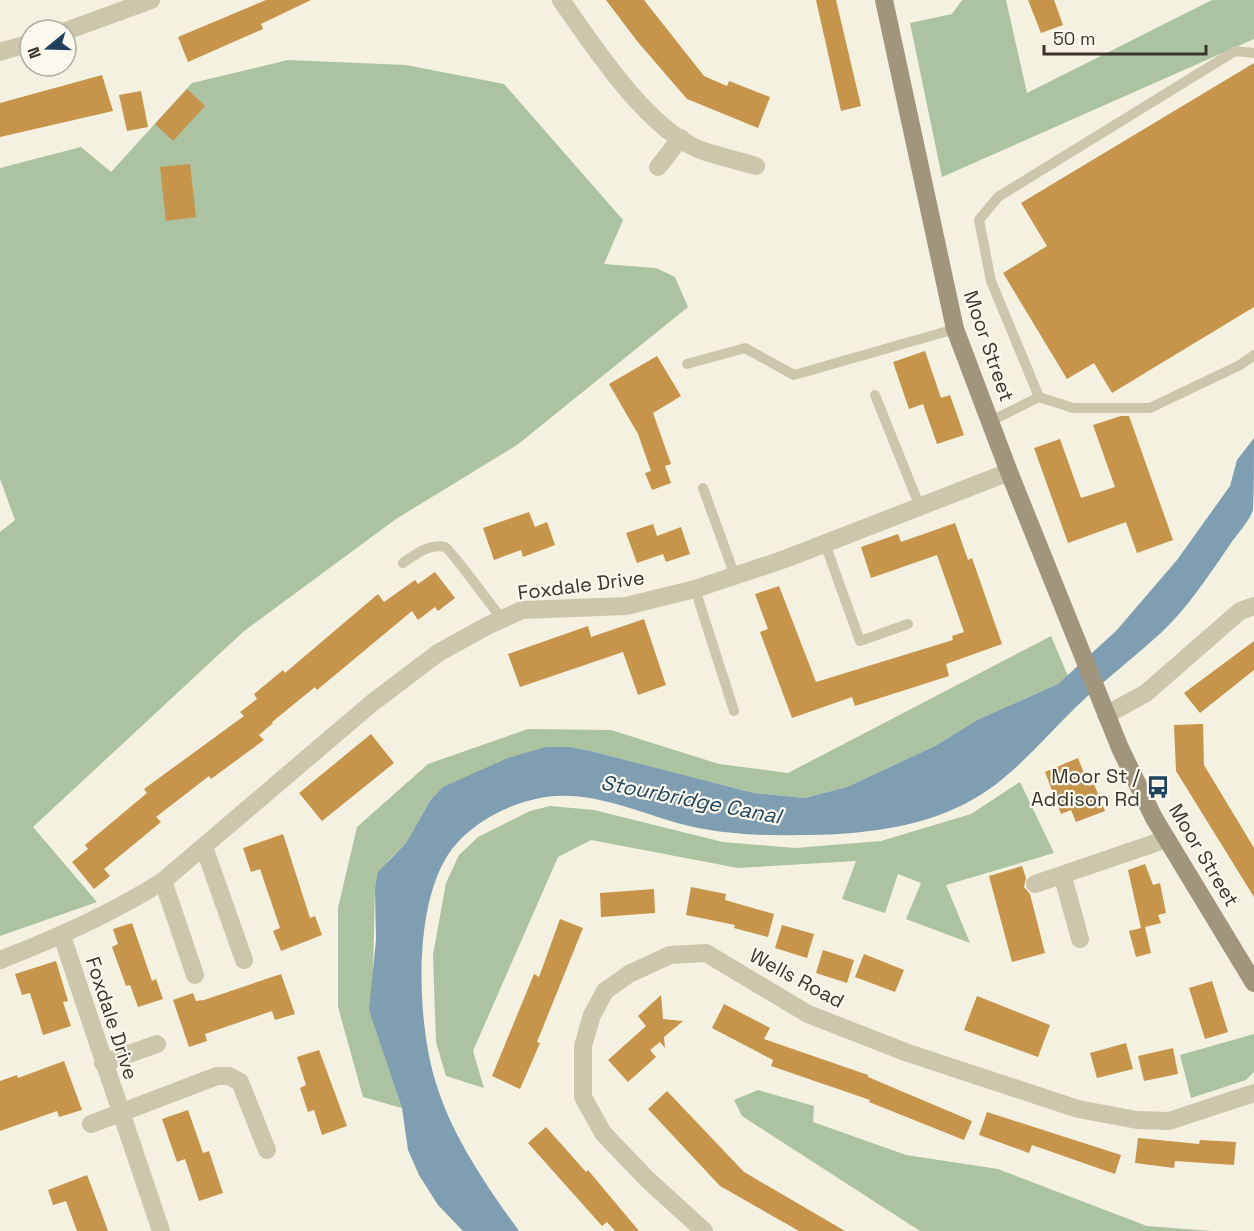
<svg xmlns="http://www.w3.org/2000/svg" width="1254" height="1231" font-family="'Space Grotesk',sans-serif">
<style>
.green{fill:#abc3a0}
.water{fill:#7f9eb1}
.building{fill:#c7944b}
.lines{fill:none;stroke-linecap:round;stroke-linejoin:round}
.lane{stroke:#ccc6ac;stroke-width:10}
.street{stroke:#ccc6ac;stroke-width:18}
.secondary{stroke:#a0967d;stroke-width:18}
.labels{text-anchor:middle;dominant-baseline:central;stroke-width:4.5;stroke-linejoin:round;paint-order:stroke}
.street-label{font-size:20px;fill:#3a352b;stroke:#fbf9ed}
.poi-label{font-size:20px;fill:#3a352b;stroke:#fbf9ed;text-anchor:end}
.water-label{font-size:21px;font-style:italic;fill:#1f435d;stroke:#fbf9ed}
</style>
<rect width="100%" height="100%" fill="#f4f1e0"/>
<path class="green" d="M962,0H1006L1027,93L1212,0H1254V39L942,177L910,23L952,14Z
M288,60L406,65L504,84L623,220L604,264L656,268L675,277L688,307L517,445L396,519L244,631L33,827L97,902L0,936V532L15,520L0,479V168L81,147L111,172L192,83Z
M1051,636L1068,676L1058,684L977,720L935,746L847,787L805,798L754,793L591,751L570,747H546L430,801L406,843L387,862L375,889L373,974L395,1085L402,1108L363,1097L338,1007V908L357,827L428,764L528,729L611,730L719,764L788,773Z
M1020,782L1054,853L946,885L970,943L906,919L921,883L898,874L885,913L842,899L856,861L738,868L591,840L558,857L473,1051L484,1088L446,1076L436,1042L433,955L446,883L459,855L478,837L530,811L550,806L594,810L723,842L795,848L881,841L971,814Z
M1254,1034V1072L1246,1080L1191,1098L1180,1055Z
M758,1090L814,1106L813,1122L906,1155L998,1169L1147,1226L1211,1231H920L742,1116L734,1100Z"/>
<path class="water" d="M1254,438C1254,454 1254,497 1253,510C1249,522 1236,535 1229,546C1209,575 1189,606 1163,631C1135,657 1104,680 1076,707C1038,744 1006,786 956,808C909,830 851,835 800,835C762,836 722,834 685,825C639,813 593,790 545,797C510,803 474,821 452,849C412,902 417,1020 435,1080C451,1135 486,1185 519,1231H463L438,1205L419,1175L408,1150L402,1108L369,1010L376,940L375,889L378,872L406,843L430,801L443,787L508,758L546,747H570L591,751L754,793L805,798L847,787L935,746L977,720L1058,684L1116,631L1177,560L1230,486L1237,460Z"/>
<path class="building" d="M266,0H311L261,24L263,29L188,62L178,37Z
M606,0H644L704,76L727,86L729,81L770,97L758,128L687,99L637,41Z
M816,0H836L861,106L841,111Z
M1028,0H1054L1063,25L1041,33Z
M1254,63V307L1112,393L1094,363L1067,379L1003,273L1047,246L1021,203Z
M102,75L113,111L0,137V103Z
M187,89L205,106L173,141L155,124Z
M141,91L148,127L127,131L119,95Z
M190,164L196,217L166,221L160,167Z
M925,351L941,398L950,395L964,435L937,444L923,404L909,409L893,362Z
M657,356L681,396L653,413L671,464L665,466L671,483L652,490L645,473L651,471L638,434L609,384Z
M1121,416H1129L1173,540L1137,553L1126,522L1068,543L1034,448L1060,439L1081,498L1115,487L1093,425Z
M529,512L535,527L547,522L555,545L523,557L521,550L494,560L483,528Z
M955,523L968,560L972,558L1002,644L946,664L949,676L855,706L852,697L792,718L760,632L768,629L755,594L779,586L816,682L953,640L952,636L964,632L937,555L871,578L861,547L898,534L901,542Z
M653,524L657,536L681,527L690,554L666,562L663,554L637,563L626,533Z
M435,572L455,598L438,611L435,607L418,620L412,611L317,690L315,687L272,722L273,723L259,735L264,740L211,779L209,776L156,817L161,822L104,869L110,876L94,889L72,862L88,849L85,845L147,793L144,789L244,716L240,712L257,699L254,694L283,670L285,673L378,594L384,602L415,580L418,584Z
M644,619L666,685L638,695L623,652L520,687L508,654L588,626L591,637Z
M1254,641V670L1200,713L1184,693Z
M1203,724L1204,765L1254,848V897L1176,771L1174,725Z
M371,734L394,763L322,821L299,793Z
M1078,758L1089,786L1094,784L1105,811L1076,822L1071,810L1061,814L1045,772Z
M283,834L310,918L315,916L322,935L281,951L273,931L280,928L260,869L251,872L243,848Z
M1145,864L1153,885L1160,883L1166,913L1158,915L1161,923L1145,927L1151,953L1136,957L1129,931L1141,928L1128,870Z
M1022,866L1026,878L1024,887L1030,894L1045,953L1012,962L989,876Z
M691,887L726,894L725,900L774,914L768,937L734,928L735,925L686,915Z
M654,889L655,913L601,917L600,893Z
M560,919L583,928L537,1042L540,1043L520,1089L492,1076L534,974L539,977Z
M132,923L152,981L156,979L163,999L138,1007L130,985L126,986L112,947L118,944L113,929Z
M782,925L814,934L807,958L775,948Z
M823,950L854,960L847,983L816,973Z
M864,954L904,970L895,992L855,977Z
M56,961L68,1001L63,1002L71,1026L43,1035L30,993L22,995L15,974Z
M281,974L295,1014L275,1020L272,1011L205,1034L207,1041L189,1047L173,1000L193,993L196,1001L204,1000Z
M1212,981L1228,1032L1205,1039L1189,988Z
M661,995L663,1019L683,1021L664,1037L665,1048L660,1042L650,1050L656,1057L628,1082L608,1060L646,1026L638,1016Z
M977,996L1050,1025L1038,1057L964,1030Z
M724,1004L770,1028L764,1039L868,1075V1077L972,1121L964,1140L869,1102L870,1100L771,1066L773,1060L712,1028Z
M1126,1043L1133,1069L1097,1078L1090,1053Z
M1173,1048L1178,1074L1144,1081L1138,1056Z
M319,1050L347,1126L322,1135L314,1110L308,1112L300,1088L306,1085L297,1057Z
M64,1061L82,1110L59,1117L57,1111L0,1131V1081L17,1075L18,1078Z
M667,1091L744,1172L845,1231H799L720,1186L648,1109Z
M188,1110L203,1153L209,1151L223,1193L199,1201L185,1159L177,1162L162,1119Z
M987,1112L1121,1155L1115,1174L1032,1145L1029,1153L979,1135Z
M546,1127L586,1172L588,1170L639,1231H615L607,1222L602,1226L528,1143Z
M1138,1138L1199,1144L1200,1140L1236,1142L1234,1165L1175,1161L1174,1168L1135,1163Z
M87,1175L100,1209L108,1231H77L66,1201L53,1205L48,1190Z"/>
<g class="lines">
<path class="lane" d="M687,364L745,348L794,375L955,329
M875,395L920,507
M1039,397L1073,408H1150L1240,365L1254,355
M991,421L1039,397L991,281L979,220L998,197L1235,51L1254,53
M703,488L735,576
M825,544L860,641L908,624
M403,563C415,555 429,543 445,547C450,549 494,609 502,619
M695,589L734,711"/>
<path class="street" d="M561,0C594,47 645,126 698,149C716,156 737,160 756,166
M66,31L151,0
M0,52L30,43
M658,167L681,138
M1106,715L1146,693L1240,611L1254,606
M204,847L244,960
M1063,877L1080,939
M163,881L195,975
M1035,884L1167,839
M62,936L161,1231
M0,960C57,938 111,914 163,881L372,703L438,653L487,626L522,610L626,606L695,589L785,559L1009,472
M103,1063L157,1044
M91,1124L217,1076H229L240,1082L267,1150
M704,1231L647,1179L603,1133L583,1097V1046L592,1015L605,991L629,974L670,955L706,953L808,1014L908,1053L1078,1109L1137,1120L1169,1121L1254,1093"/>
<path class="secondary" d="M884,0L955,329L1009,472L1120,748L1154,818L1254,983"/>
</g>
<defs>
<g id="bus-bare" transform="scale(1.8)"><path d="M-5-6H5V4H4V6H2V4H-2V6H-4V4H-5ZM-3.5-4V0h7V-4ZM-3.5 1.2v1.5H-2V1.2ZM2 1.2v1.5H3.5V1.2Z" fill="#1f435d" stroke="#fbf9ed" stroke-width="2.5" paint-order="stroke"/></g>
</defs>
<g fill-rule="evenodd">
<use href="#bus-bare" x="1158" y="787"/>
</g>
<g class="labels">
<g class="street-label">
<text transform="translate(989 346) rotate(71)">Moor Street</text>
<text transform="translate(581 585) rotate(-7)">Foxdale Drive</text>
<text transform="translate(1204 855) rotate(59)">Moor Street</text>
<text transform="translate(797 978) rotate(28)">Wells Road</text>
<text transform="translate(112 1018) rotate(72)">Foxdale Drive</text>
</g>
<g class="poi-label">
<text x="1140" y="776">Moor St /<tspan x="1140" dy="23">Addison Rd</tspan></text>
</g>
<g class="water-label">
<text transform="translate(691 799) rotate(11)">Stourbridge Canal</text>
</g>
</g>
<g transform="translate(48 48) rotate(251)"><circle r="28" fill="#fbf9ed" stroke="#aeab9f" stroke-width="1.5"/>
<path d="M0-4.5L10 22L0 15L-10 22Z" fill="#1f435d"/>
<text y="-9" font-size="16" font-weight="bold" text-anchor="middle" fill="#3a352b">N</text>
</g>
<path d="M1044 45v9h162v-9" fill="none" stroke="#3a352b" stroke-width="3"/>
<text x="1053" y="45" font-size="18" fill="#3a352b" stroke="#fbf9ed" stroke-width="4.5" paint-order="stroke">50 m</text>
</svg>
